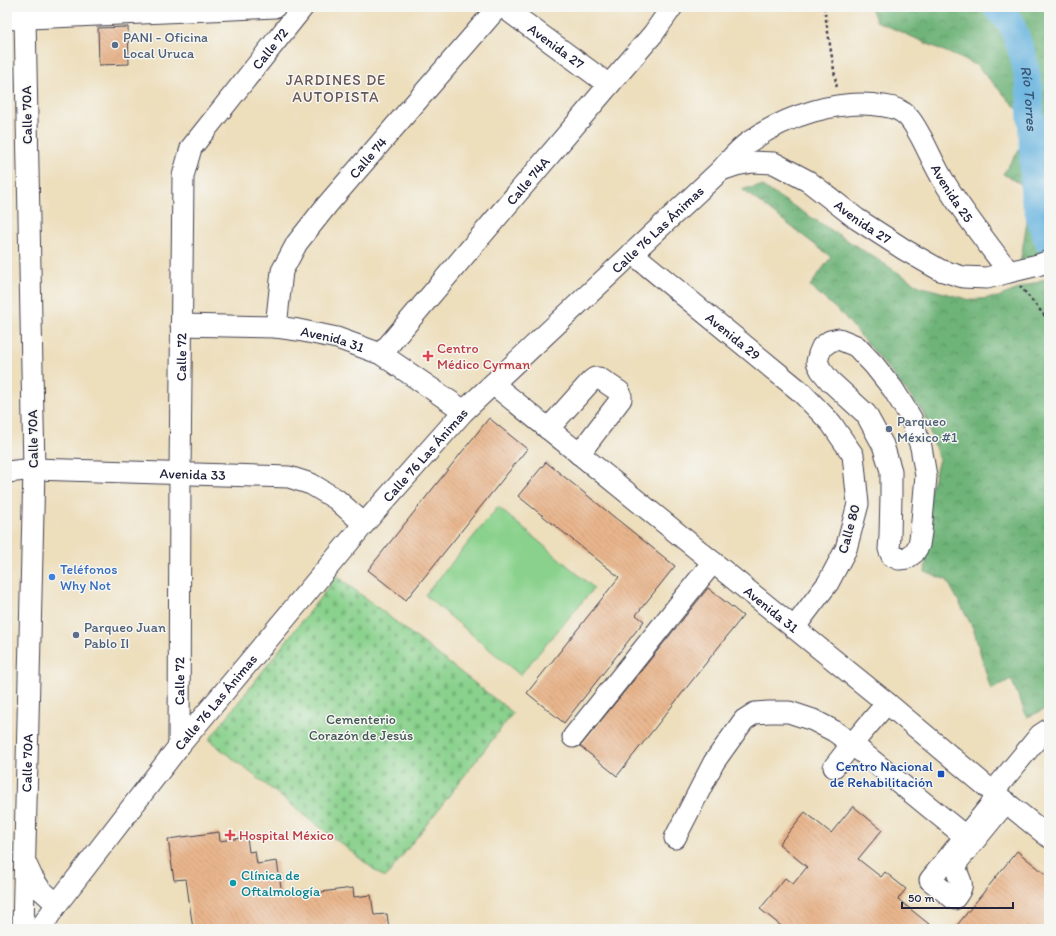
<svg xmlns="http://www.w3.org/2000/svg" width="1056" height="936" font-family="Itim,sans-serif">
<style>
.forest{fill:url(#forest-crowns);stroke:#486a5a}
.cemetery{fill:url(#cemetery-stones);stroke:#567a64}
.park{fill:#89d18c;stroke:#567a64}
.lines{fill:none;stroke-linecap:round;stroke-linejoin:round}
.river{stroke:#65b2df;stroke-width:27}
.building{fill:url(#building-back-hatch)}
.minor-casing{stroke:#403e4e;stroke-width:23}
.path{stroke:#403e4e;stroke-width:2.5;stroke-dasharray:3 3;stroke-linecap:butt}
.minor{stroke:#fff;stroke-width:21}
.service-dot{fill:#5c6f8a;stroke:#f6f6f2;stroke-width:1.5}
.health-dot{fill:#e0444e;stroke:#f6f6f2;stroke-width:1.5}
.shop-dot{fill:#3f7fe0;stroke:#f6f6f2;stroke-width:1.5}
.transit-dot{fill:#1a4fb4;stroke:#f6f6f2;stroke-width:1.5}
.culture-dot{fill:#0f9aa8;stroke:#f6f6f2;stroke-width:1.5}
.labels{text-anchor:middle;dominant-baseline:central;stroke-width:3;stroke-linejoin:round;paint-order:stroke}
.service-label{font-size:14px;fill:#4e5e75;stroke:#f6f6f2;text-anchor:start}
.street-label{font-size:14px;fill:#22223b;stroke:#f6f6f2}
.health-label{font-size:14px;fill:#be3a42;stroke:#f6f6f2;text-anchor:start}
.shop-label{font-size:14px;fill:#366cbe;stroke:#f6f6f2;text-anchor:start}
.park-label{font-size:14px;fill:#415753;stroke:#f6f6f2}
.transit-label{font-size:14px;fill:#164399;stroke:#f6f6f2;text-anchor:end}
.culture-label{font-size:14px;fill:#0d838f;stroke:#f6f6f2;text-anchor:start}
.neighbourhood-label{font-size:15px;letter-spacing:1px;fill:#675557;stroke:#f6f6f2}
.water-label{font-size:15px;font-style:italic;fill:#395474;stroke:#f6f6f2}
</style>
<defs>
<pattern id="forest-crowns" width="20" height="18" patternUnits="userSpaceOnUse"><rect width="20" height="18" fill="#6eb378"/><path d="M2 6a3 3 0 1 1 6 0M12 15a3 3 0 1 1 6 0" fill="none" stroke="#5a9164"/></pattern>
<pattern id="cemetery-stones" width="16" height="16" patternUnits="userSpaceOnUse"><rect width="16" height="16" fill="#89d18c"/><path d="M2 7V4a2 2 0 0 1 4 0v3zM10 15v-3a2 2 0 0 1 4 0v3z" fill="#76b37a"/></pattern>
<pattern id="building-back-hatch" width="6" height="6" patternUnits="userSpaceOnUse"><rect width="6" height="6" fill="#e8b58c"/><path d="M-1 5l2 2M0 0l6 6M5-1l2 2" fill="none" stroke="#c79b7a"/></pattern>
</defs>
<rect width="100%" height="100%" fill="#f6f6f2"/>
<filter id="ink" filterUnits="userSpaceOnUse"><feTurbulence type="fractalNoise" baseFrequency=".025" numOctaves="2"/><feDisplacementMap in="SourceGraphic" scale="8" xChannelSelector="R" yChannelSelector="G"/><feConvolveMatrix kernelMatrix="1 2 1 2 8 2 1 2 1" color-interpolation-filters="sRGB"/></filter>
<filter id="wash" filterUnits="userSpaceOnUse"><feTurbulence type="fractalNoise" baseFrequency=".012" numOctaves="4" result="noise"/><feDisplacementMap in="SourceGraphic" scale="16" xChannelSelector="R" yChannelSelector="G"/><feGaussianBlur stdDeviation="0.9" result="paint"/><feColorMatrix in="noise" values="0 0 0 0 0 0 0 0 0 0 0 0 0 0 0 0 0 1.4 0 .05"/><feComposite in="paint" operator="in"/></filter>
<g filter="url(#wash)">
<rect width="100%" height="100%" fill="#eddebc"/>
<path class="forest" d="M871,7H1049V250L1020,263L1027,222L1025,186L1003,174L1022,145L1020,112L976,65L876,21Z
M762,186L919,286L970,300L998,297L1041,280L1049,279V708L1027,717L1011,679L991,690L973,628L947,580L925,572L930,492L939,459L923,412L876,354L844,316L810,286L831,257L742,189Z"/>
<path class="cemetery" d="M337,576L513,713L385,878L209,740Z"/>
<path class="park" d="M498,507L594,588L520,675L425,595Z"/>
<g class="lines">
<path class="river" id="s1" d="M996,7L1011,23L1023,55L1029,85L1032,133L1034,196L1043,229L1049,243"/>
</g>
<g id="blocks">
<path class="building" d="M128,27L129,64L99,65L98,28Z
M489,418L527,449L406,600L368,570Z
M546,462L675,566L636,615L644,621L564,723L527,693L619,577L518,496Z
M708,588L743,616L617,776L580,746L582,744Z
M853,806L882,830L858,859L881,877L885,872L906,889L898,899L935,929H785L760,909L785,878L793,884L807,867L779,844L805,812L831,833Z
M219,832L220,841L247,837L249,852L255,851L257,864L277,861L282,894L305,891V894L353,888L354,897L371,895L374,915L387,914L389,929H193L186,879L174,880L168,839Z
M1017,851L1049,877V929H954Z"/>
</g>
</g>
<g filter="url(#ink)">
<use href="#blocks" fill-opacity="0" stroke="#403e4e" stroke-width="1"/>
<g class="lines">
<g class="minor-casing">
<g id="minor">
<path id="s2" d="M503,7L609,85"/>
<path d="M7,19L275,7"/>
<path id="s3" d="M721,170L736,165L752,162L774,163L808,181L857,219L905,250L940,270L963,277L987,278L1009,272L1038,265L1049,261"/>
<path id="s4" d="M632,253L801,392L831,423L853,455L858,504L846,549L828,583L794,628"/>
<path id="s5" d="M181,325L276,327L298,330L337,338L381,354L464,411"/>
<path id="s6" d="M276,327L282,271L297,243L327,205L498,7"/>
<path d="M839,339L856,346L874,365L893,389L911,418L921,447L926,476L921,532L919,545L914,553L907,558L899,559L892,556L889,549L890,536L891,495V471L883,445L866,414L830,381L821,370L817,362L819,354L822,347L830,341Z"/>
<path id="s7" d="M381,354L609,85L653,34L672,7"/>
<path id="s8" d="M493,384L887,703L993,792L1049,837"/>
<path d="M548,429L591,381L595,378H599L620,392L621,396V399L579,454"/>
<path id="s9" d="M7,472L34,469L289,477L311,484L336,499L364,524"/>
<path d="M573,737L713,562"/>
<path id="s10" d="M179,746L180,474L183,176L191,148L303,7"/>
<path d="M834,767L852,744L972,842"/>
<path d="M993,792L1040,735L1049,729"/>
<path d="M998,796L930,880L954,899C971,879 953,881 957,862L1006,802"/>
<path d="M675,838L714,762L744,720L755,713L769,712H789L813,720L834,731L852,744L887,703"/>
<path d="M25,862L32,877L40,889L57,904"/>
<path id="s11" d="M23,929L34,469L25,18"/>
<path id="s12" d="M40,929L57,904L179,746L364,524L464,411L721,170C730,160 738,149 749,142C785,116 839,98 884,106C892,107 902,110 908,117C913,122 917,130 921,137C929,152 936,169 945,183C964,214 987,243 1009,272"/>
</g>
</g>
<path class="path" d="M824,7L837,89
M1020,286L1049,321"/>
<use href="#minor" class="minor"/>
</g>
</g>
<g class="service-dot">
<circle cx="115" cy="45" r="4"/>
<circle cx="889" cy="429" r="4"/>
<circle cx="76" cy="635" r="4"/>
</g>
<g class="health-dot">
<path d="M426 350h4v4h4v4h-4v4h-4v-4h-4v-4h4z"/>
<path d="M228 829h4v4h4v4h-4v4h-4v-4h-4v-4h4z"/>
</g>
<circle class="shop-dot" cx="52" cy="577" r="4"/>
<rect class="transit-dot" x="937" y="770" width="8" height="8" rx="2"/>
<circle class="culture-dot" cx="233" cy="883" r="4"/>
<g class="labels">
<g class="service-label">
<text x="123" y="37">PANI - Oficina<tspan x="123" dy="16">Local Uruca</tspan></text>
<text x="897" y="421">Parqueo<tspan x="897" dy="16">México #1</tspan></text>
<text x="84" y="627">Parqueo Juan<tspan x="84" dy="16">Pablo II</tspan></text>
</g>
<g class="street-label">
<text stroke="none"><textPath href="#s2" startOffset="66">Avenida 27</textPath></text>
<text stroke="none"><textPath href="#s10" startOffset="726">Calle 72</textPath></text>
<text transform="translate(27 115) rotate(-91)">Calle 70A</text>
<text stroke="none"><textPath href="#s6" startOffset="199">Calle 74</textPath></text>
<text stroke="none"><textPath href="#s7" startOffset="227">Calle 74A</textPath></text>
<text stroke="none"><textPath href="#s12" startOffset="1320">Avenida 25</textPath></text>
<text stroke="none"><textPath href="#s3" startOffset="161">Avenida 27</textPath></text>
<text stroke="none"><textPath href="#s12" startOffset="935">Calle 76 Las Ánimas</textPath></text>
<text stroke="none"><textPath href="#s4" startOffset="131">Avenida 29</textPath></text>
<text stroke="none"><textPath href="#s5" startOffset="153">Avenida 31</textPath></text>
<text stroke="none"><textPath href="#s10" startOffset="389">Calle 72</textPath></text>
<text transform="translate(33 439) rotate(-91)">Calle 70A</text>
<text stroke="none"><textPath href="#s12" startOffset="611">Calle 76 Las Ánimas</textPath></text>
<text stroke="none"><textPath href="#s9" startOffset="186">Avenida 33</textPath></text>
<text transform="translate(849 529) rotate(-75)">Calle 80</text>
<text stroke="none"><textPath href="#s8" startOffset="358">Avenida 31</textPath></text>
<text stroke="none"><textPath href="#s10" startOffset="65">Calle 72</textPath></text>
<text stroke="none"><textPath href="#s12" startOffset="287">Calle 76 Las Ánimas</textPath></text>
<text stroke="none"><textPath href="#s11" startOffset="166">Calle 70A</textPath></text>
</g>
<g class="health-label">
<text x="437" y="348">Centro<tspan x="437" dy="16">Médico Cyrman</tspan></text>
<text x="239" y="835">Hospital México</text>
</g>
<g class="shop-label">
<text x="60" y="569">Teléfonos<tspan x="60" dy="16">Why Not</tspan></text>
</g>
<g class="park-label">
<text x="361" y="719">Cementerio<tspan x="361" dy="16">Corazón de Jesús</tspan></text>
</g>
<g class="transit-label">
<text x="933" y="766">Centro Nacional<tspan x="933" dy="16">de Rehabilitación</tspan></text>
</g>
<g class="culture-label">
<text x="241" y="875">Clínica de<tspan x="241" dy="16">Oftalmología</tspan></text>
</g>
<g class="neighbourhood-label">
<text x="336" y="80">JARDINES DE<tspan x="336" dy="17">AUTOPISTA</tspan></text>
</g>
<g class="water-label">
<text stroke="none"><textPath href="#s1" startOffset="100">Río Torres</textPath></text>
</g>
</g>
<rect width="1056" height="936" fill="none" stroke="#f6f6f2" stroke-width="24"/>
<path d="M902 902v6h111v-6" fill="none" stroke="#22223b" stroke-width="2"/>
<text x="908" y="902" font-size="12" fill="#22223b" stroke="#f6f6f2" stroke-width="3" paint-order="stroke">50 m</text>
</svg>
